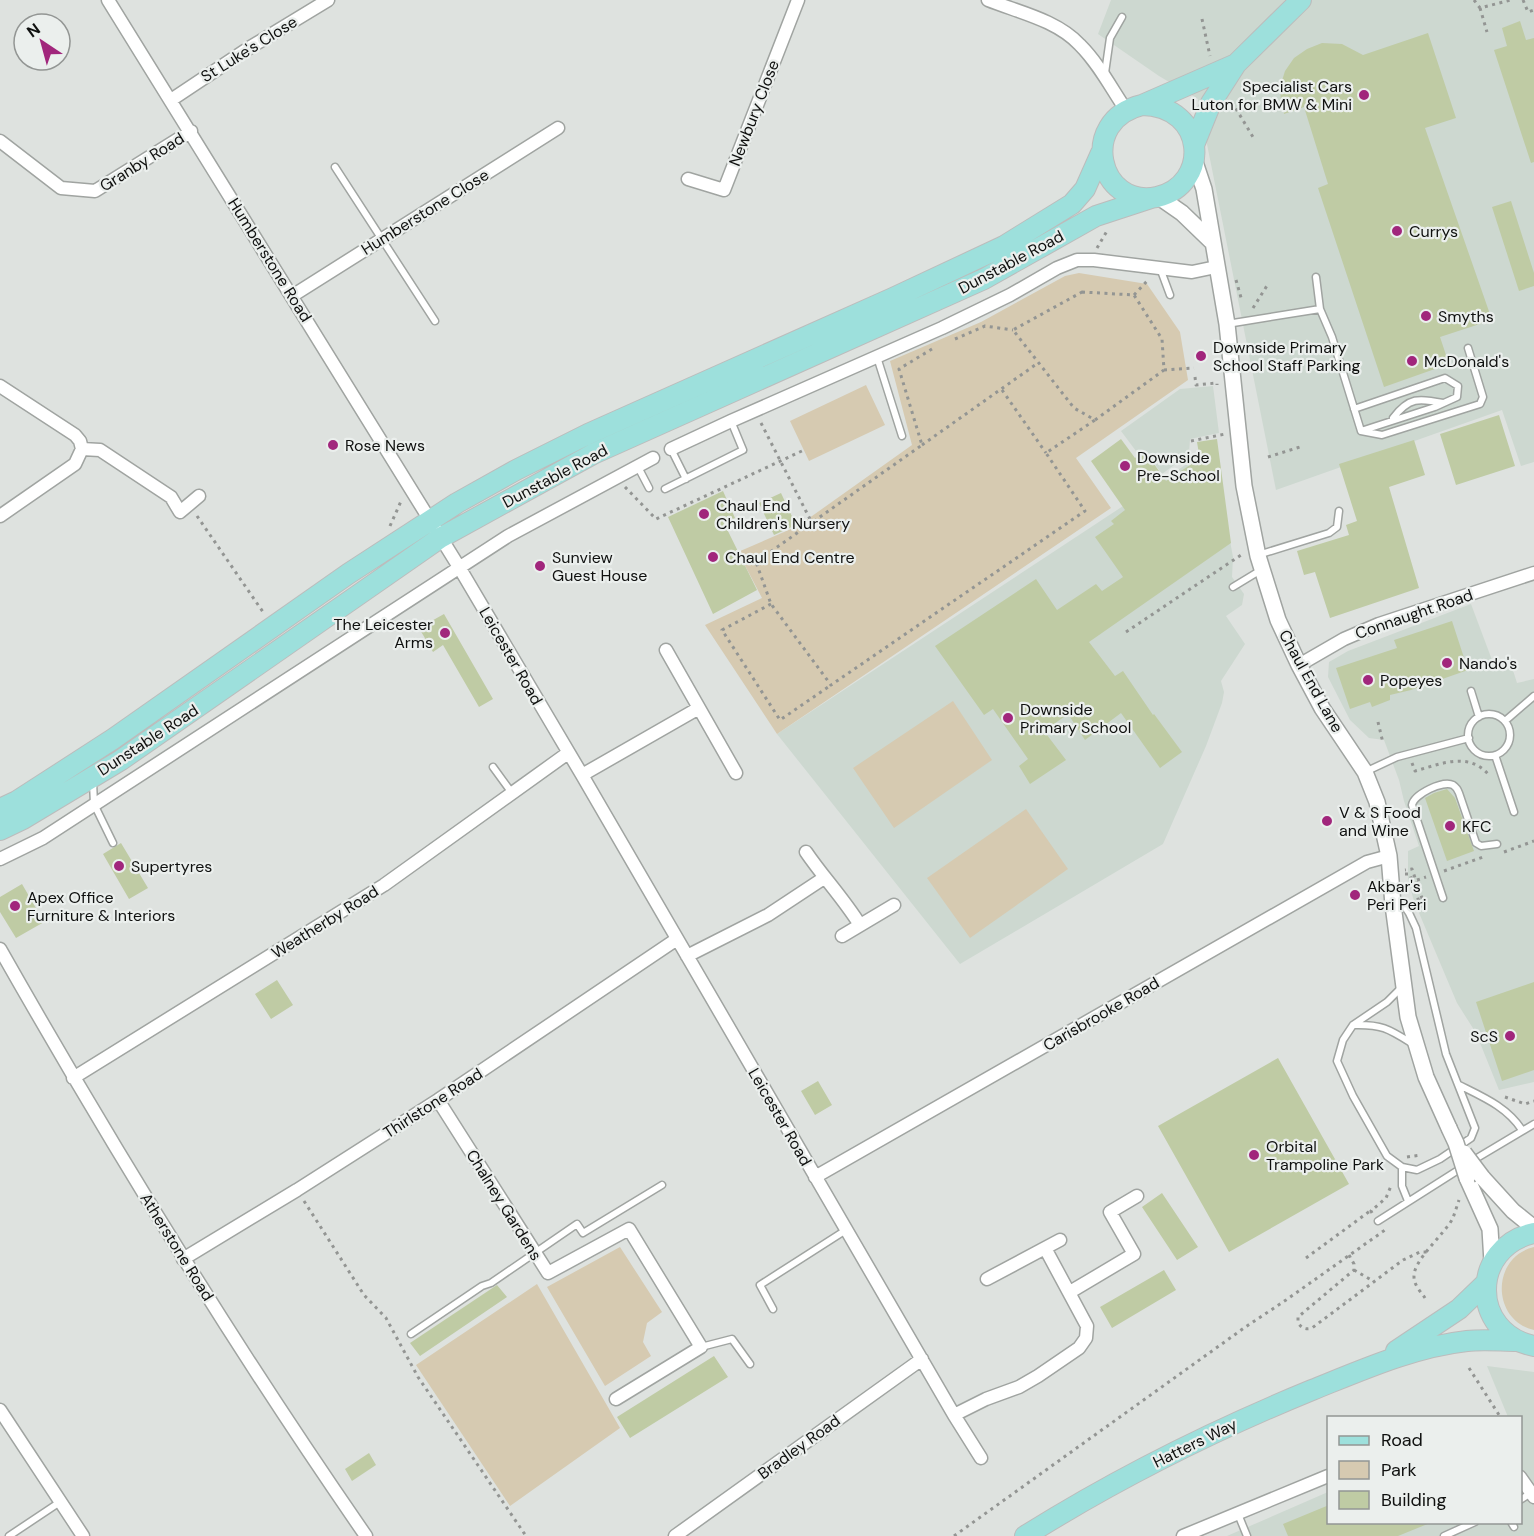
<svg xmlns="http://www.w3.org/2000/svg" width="1534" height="1536" font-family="'DM Sans',sans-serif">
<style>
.built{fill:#cdd8d0}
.green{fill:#d6cab1}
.building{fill:#bfcba4}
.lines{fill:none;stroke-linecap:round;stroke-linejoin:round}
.service-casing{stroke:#a0a4a1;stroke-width:9}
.minor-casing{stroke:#a0a4a1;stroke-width:15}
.tertiary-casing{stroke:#a0a4a1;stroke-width:18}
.primary-casing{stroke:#bcbcbc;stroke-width:22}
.path{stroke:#939593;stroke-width:3;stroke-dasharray:3 4.5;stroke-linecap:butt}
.service{stroke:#fff;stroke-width:6}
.minor{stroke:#fff;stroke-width:12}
.tertiary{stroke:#fff;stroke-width:15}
.primary{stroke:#9de0dc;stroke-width:20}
.tertiary-bridge-casing{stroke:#a0a4a1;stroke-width:18;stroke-linecap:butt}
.tertiary-bridge{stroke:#fff;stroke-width:15}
.poi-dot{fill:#a1267c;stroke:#ebefed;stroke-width:2}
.labels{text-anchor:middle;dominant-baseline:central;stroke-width:4.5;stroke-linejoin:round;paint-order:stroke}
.street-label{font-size:16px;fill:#0f100f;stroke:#ebefed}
.poi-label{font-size:16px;fill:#0f100f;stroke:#ebefed;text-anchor:start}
</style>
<rect width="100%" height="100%" fill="#dee2df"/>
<path class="built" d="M1111,0H1534V462L1521,466L1502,410L1276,490L1198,99L1159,76L1098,34Z
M1213,386L1219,433L1190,439L1189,454L1162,474L1145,451L1139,455L1121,431L1180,389Z
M1214,454L1233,557L1232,577L1244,594L1242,605L1226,616L1245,644L1221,681L1224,692L1222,703L1206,746L1163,844L960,964L777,734L1199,456Z
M1471,604L1495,668L1511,664L1517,683L1534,679V1082L1499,1090L1476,1033L1457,1003L1414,901L1408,880V851L1419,846L1404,801L1399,780L1384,740L1369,738L1350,720L1328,677L1329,662L1348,651Z
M1487,1366L1534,1372V1536H1227L1328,1492V1522H1520V1418L1508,1417Z"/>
<path class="green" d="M1079,273L1147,284L1180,332L1188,380L1076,458L1111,508L777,734L705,625L762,598L738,552L798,526L912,445L890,361L981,322L1065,276Z
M866,385L885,425L809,461L790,421Z
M953,701L992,760L894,828L853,768Z
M1026,809L1068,869L970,938L927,878Z
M620,1247L662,1312L647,1323L643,1342L651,1356L605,1386L547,1287Z
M1534,1247V1330C1491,1320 1491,1257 1534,1247Z
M537,1284L620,1428L510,1506L416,1365Z"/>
<path class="building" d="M1520,21L1526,40L1534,38V162L1531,163L1494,50L1507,46L1502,28Z
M1428,33L1456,118L1425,128L1492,320L1440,337L1449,364L1384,387L1318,188L1328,184L1304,107L1284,114L1281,102L1280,87L1285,71L1294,58L1307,49L1322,43L1342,44L1363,55Z
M1511,201L1534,273V286L1519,291L1492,207Z
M1499,415L1515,466L1456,485L1440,434Z
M1121,439L1135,458L1145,451L1166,481L1193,463L1199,454L1197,442L1217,439L1231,543L1089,642L1115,676L1123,671L1153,715L1154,714L1182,752L1160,768L1121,713L1085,740L1068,714L1044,731L1066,760L1030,784L1019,766L1028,759L993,709L984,715L935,646L1036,579L1057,610L1096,584L1102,591L1123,577L1095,537L1114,524L1111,521L1125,510L1091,461Z
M1414,440L1425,475L1389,487L1419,588L1330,618L1315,572L1304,575L1297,551L1349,535L1346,525L1357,521L1339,464Z
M723,491L735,518L724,523L757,590L713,614L668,517Z
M781,493L796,525L774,535L759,503Z
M444,614L493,699L479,707L443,645L433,652L419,628Z
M1452,621L1468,670L1411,690L1390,695V700L1372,707L1370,702L1350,709L1336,668L1397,648L1394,640Z
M1447,789L1455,798L1474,851L1447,861L1425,798L1434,793Z
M121,843L148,888L129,899L103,854Z
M22,884L44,922L16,938L0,912V897Z
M277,980L293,1005L271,1019L255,994Z
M1534,982V1070L1502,1081L1476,1002Z
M1278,1058L1349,1184L1229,1252L1158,1126Z
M818,1081L832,1105L815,1115L801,1091Z
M1162,1193L1198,1247L1177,1260L1142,1207Z
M1164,1270L1176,1290L1112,1328L1100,1307Z
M497,1285L507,1297L420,1356L410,1343Z
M714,1356L728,1377L630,1438L617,1417Z
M369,1453L376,1465L352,1481L345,1469Z
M1329,1505V1522L1430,1523L1398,1536H1288L1283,1524Z"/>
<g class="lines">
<g class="service-casing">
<path id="service" d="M1105,73L1110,38L1122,17
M335,167L435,321
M1160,268L1170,295
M1316,277L1320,309L1332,337L1361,431
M1227,324L1320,309
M877,357L902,436
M1354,409L1445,378L1458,386L1457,397L1435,407L1361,431
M1393,418C1409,397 1419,398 1443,403
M1361,431L1382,435L1480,404L1483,397L1468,348
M671,449L686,479
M638,467L649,488
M665,489L743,450L731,421
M1258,555L1329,533L1337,527L1339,511
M1233,587L1261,570
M1471,691L1479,717
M1468 735a21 21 0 1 1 42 0a21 21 0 1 1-42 0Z
M1505,721L1534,696
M1495,755L1514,812
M493,767L512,793
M1365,772L1397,757L1469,738
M93,782L94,804L113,843
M1443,898L1412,805C1414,794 1443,780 1453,785C1456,787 1458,790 1459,793L1476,843L1481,846L1497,844
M1393,905L1403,904L1409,913L1416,928L1446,1054L1475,1128L1471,1138L1440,1159L1417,1170L1402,1167L1387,1156L1353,1096L1337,1061L1343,1040L1353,1025L1387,1002L1401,988
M1353,1025C1382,1024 1389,1029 1413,1044
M1459,1085C1483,1097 1507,1107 1522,1130
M1472,1161L1534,1124
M1402,1167V1186L1408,1201
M1378,1221L1463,1167
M773,1309L760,1285L846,1230
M411,1334L482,1286L491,1283L577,1224L583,1233L662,1185
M701,1347L732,1339L750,1364
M1520,1500L1531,1493
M1238,1514L1247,1536
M1511,1522L1514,1527
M9,1536L60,1502
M1444,1536L1475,1522"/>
</g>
<g class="minor-casing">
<path id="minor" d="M108,0L459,567L582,775L954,1415L981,1458
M988,0C1018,12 1057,20 1080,45C1099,64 1111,88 1126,110
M171,100L249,48L328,0
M0,141L61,188L95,191L191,131
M688,179L724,190L798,0
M292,296L558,128
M0,386L75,435L80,441L82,449L100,450L171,497L180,512L199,496
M671,449L731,421L942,328L1010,295L1057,268L1077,260H1094L1192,272L1216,267
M0,516L75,464L82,449
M666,650L736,773
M1299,665L1344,639L1379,624L1534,573
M582,775L699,708
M806,852C823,877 844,899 860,925
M0,859L43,838L508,536L653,458
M842,936L894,905
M0,949C114,1150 235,1347 366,1536
M687,956L768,915L824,878
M73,1078L384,885L568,753
M438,1100L548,1273L629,1229L701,1347L616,1399
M815,1177L1367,862L1389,856
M183,1259L297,1190L438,1100L677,939
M987,1279L1060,1240
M1070,1292L1134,1254L1110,1212L1137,1196
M0,1410L83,1536
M954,1415L986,1399L1019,1387L1038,1376L1079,1348L1086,1338L1087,1326L1045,1248
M1520,1477L1534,1497
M675,1536L922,1359
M1183,1536L1328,1476"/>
</g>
<g class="tertiary-casing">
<path id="tertiary" d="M1194,159L1204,189L1227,324L1244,486L1258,556L1278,620L1299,665L1322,708L1365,772L1377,802L1389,856L1393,905L1408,1017L1426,1077L1449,1128
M1159,197L1182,213L1211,241
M1482,1177L1513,1211L1534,1228
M1467,1178L1490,1229L1492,1262"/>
</g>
<g class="primary-casing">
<path id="primary" d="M1142,105C1207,106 1211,185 1157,197C1098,209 1078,120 1142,105L1236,64
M1194,145L1211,103L1236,64L1301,0
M0,809L17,801L113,739L348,574L457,503L516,470L588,434L893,298L1004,246L1072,204L1085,189L1101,153
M0,830L23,819L121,760L440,538L593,454L984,279L1096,216L1151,198
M1534,1233C1470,1247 1470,1333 1534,1346
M1396,1351L1459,1309L1486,1283
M1025,1536C1116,1479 1212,1431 1312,1390C1362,1370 1413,1347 1467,1341C1483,1339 1501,1341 1517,1341"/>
</g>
<path class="path" d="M1474,0L1480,8L1511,0
M1523,0L1528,12L1534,10
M1480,8L1487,32
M1202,19L1210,56
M1232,102L1253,137
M1097,248L1107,231
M1236,280L1242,301
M1082,292L1134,295L1162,339L1164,370L1095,420L1074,408L1013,330Z
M1134,295L1149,279
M1253,308L1268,284
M955,339L985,326L1013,330
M932,349L899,369L922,445L756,562L771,604L831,685L1085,511L1046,453L1095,420
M1164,370L1194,368
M1195,377L1196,385L1217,383V385
M1002,390L1046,453
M761,423L812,523
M1191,441L1225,434
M922,445L1038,363
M1268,457L1300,447
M625,487L656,519L804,450
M197,516L263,612
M390,526L402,499
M771,604L722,630L780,720L831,685
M1126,632L1244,553
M1378,722L1383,743
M1412,763L1415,771C1441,764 1468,751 1489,775
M1504,852L1534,841
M1444,871L1483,857
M1405,874H1410L1422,911L1426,910L1412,869L1405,870
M1417,880L1426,877
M1505,1097L1525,1104L1534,1101
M1407,1157L1421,1155
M304,1201L364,1295L386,1318L418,1377L526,1536
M1372,1213L1371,1211L1386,1198L1391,1186
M1349,1255L1354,1264V1270L1298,1317V1323C1302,1328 1305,1330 1312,1328L1403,1260L1420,1252H1427
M1306,1258L1370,1211
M1354,1270L1373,1281
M1425,1298C1421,1292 1414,1285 1414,1277C1413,1260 1444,1235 1453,1218C1455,1212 1457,1206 1459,1200
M1469,1368L1501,1418
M954,1536L1244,1328L1286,1300L1385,1230"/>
<use href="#service" class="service"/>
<use href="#minor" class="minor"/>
<use href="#tertiary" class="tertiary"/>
<use href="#primary" class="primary"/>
<g class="tertiary-bridge-casing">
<path id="tertiary-bridge" d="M1449,1128L1456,1143L1467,1178
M1464,1153L1482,1177"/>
</g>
<use href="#tertiary-bridge" class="tertiary-bridge"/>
</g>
<g class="poi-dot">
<circle cx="1364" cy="95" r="6"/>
<circle cx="1397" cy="231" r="6"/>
<circle cx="1426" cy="316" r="6"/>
<circle cx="1201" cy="356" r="6"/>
<circle cx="1412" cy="361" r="6"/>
<circle cx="333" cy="445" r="6"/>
<circle cx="1125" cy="466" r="6"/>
<circle cx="704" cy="514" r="6"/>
<circle cx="713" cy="557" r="6"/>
<circle cx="540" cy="566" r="6"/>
<circle cx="445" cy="633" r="6"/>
<circle cx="1447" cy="663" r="6"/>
<circle cx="1368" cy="680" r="6"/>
<circle cx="1008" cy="718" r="6"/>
<circle cx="1327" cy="821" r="6"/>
<circle cx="1450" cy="826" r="6"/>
<circle cx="119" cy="866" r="6"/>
<circle cx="1355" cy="895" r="6"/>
<circle cx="15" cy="906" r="6"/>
<circle cx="1510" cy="1036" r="6"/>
<circle cx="1254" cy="1155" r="6"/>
</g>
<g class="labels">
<g class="street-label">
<text transform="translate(249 49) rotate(-32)">St Luke's Close</text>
<text transform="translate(754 113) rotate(-69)">Newbury Close</text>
<text transform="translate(142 162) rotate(-32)">Granby Road</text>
<text transform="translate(425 212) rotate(-32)">Humberstone Close</text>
<text transform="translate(270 260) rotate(58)">Humberstone Road</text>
<text transform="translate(1011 262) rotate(-28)">Dunstable Road</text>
<text transform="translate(555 476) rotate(-28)">Dunstable Road</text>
<text transform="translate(1414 614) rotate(-19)">Connaught Road</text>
<text transform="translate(511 656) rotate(60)">Leicester Road</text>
<text transform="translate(1311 681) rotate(61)">Chaul End Lane</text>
<text transform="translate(148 740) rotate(-33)">Dunstable Road</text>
<text transform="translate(325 922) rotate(-32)">Weatherby Road</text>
<text transform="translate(1101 1014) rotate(-30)">Carisbrooke Road</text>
<text transform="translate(433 1103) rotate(-33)">Thirlstone Road</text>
<text transform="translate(780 1117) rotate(60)">Leicester Road</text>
<text transform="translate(504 1205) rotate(58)">Chalney Gardens</text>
<text transform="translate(177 1247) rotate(58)">Atherstone Road</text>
<text transform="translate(1195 1443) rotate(-26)">Hatters Way</text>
<text transform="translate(799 1447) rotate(-36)">Bradley Road</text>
</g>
<g class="poi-label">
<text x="1352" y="86" text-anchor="end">Specialist Cars<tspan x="1352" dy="18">Luton for BMW &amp; Mini</tspan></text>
<text x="1409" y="231">Currys</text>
<text x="1438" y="316">Smyths</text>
<text x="1213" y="347">Downside Primary<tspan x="1213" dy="18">School Staff Parking</tspan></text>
<text x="1424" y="361">McDonald's</text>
<text x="345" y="445">Rose News</text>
<text x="1137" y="457">Downside<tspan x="1137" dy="18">Pre-School</tspan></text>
<text x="716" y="505">Chaul End<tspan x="716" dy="18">Children's Nursery</tspan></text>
<text x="552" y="557">Sunview<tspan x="552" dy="18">Guest House</tspan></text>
<text x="725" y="557">Chaul End Centre</text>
<text x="433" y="624" text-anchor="end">The Leicester<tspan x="433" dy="18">Arms</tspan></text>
<text x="1459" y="663">Nando's</text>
<text x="1380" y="680">Popeyes</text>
<text x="1020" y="709">Downside<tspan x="1020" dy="18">Primary School</tspan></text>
<text x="1339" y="812">V &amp; S Food<tspan x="1339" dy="18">and Wine</tspan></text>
<text x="1462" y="826">KFC</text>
<text x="131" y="866">Supertyres</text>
<text x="1367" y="886">Akbar's<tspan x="1367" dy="18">Peri Peri</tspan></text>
<text x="27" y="897">Apex Office<tspan x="27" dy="18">Furniture &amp; Interiors</tspan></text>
<text x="1498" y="1036" text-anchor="end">ScS</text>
<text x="1266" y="1146">Orbital<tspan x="1266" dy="18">Trampoline Park</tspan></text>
</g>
</g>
<rect x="1327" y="1416" width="195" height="108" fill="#ebefed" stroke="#939694" stroke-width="1.5"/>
<rect x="1339" y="1436" width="30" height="9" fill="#9de0dc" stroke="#939694" stroke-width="1.5"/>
<text x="1381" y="1446" font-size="18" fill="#0f100f">Road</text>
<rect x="1339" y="1461" width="30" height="18" fill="#d6cab1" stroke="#939694" stroke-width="1.5"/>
<text x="1381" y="1476" font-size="18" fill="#0f100f">Park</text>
<rect x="1339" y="1491" width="30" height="18" fill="#bfcba4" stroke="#939694" stroke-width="1.5"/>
<text x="1381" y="1506" font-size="18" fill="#0f100f">Building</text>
<g transform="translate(42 42) rotate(324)"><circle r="28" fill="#ebefed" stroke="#939694" stroke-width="1.5"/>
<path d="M0-4.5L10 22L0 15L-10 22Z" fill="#a1267c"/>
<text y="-9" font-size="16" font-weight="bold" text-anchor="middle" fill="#0f100f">N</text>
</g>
</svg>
